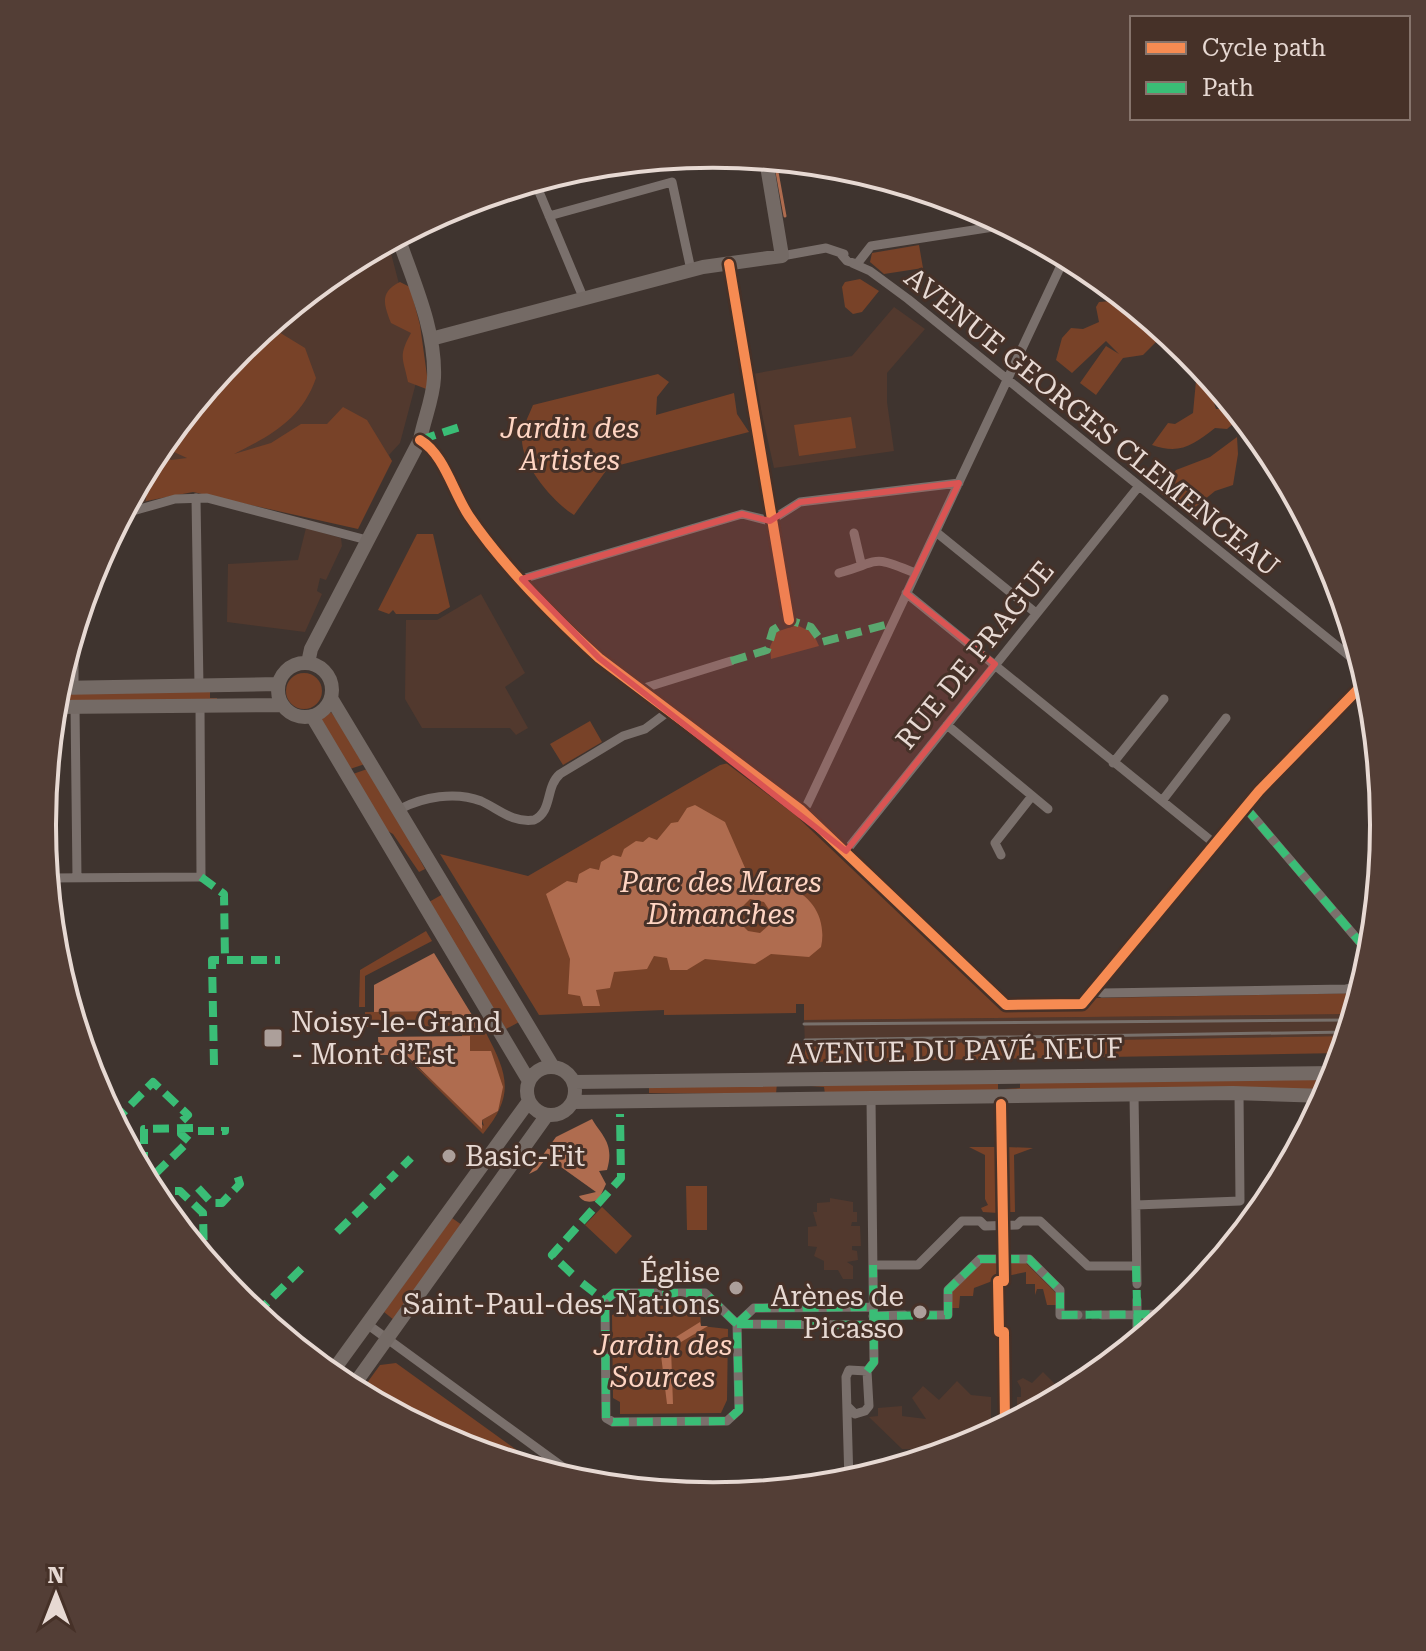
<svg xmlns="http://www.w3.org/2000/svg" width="1426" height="1651" font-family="'Roboto Serif',serif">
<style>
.built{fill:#52392e}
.green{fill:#784228}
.water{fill:#af6c4f;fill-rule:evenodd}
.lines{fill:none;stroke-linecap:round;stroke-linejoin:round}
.stream{stroke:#af6c4f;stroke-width:3}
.street-tunnel{stroke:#584d48;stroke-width:9;stroke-dasharray:9 4.5;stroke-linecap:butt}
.street{stroke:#7a706c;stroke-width:9}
.secondary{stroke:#746a65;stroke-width:14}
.rail{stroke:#78706b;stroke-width:3}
.quiet{stroke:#3abd76;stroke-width:8;stroke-dasharray:16 8;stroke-linecap:butt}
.cycleway-casing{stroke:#463128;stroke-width:15}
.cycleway{stroke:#f68b52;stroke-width:10}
.marked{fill:#da5453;fill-opacity:0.2;stroke:#da5453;stroke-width:6;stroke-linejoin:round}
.poi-dot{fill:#ac9f9a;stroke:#463128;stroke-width:3}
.labels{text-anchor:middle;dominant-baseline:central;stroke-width:6;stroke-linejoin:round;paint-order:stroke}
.street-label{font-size:28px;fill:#e7d9d3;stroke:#463128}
.park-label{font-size:28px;font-style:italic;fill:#ffd5c3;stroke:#463128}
.poi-label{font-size:28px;fill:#e7d9d3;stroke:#463128;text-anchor:start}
.rim{fill:none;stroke:#e7d9d3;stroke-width:4}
</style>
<rect width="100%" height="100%" fill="#3f342f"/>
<path class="built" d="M388,242L412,333L417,379L400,443L389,455L392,461L178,493L126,507L155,452L239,351L341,267Z
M894,307L925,329L887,373V402L894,451L774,468L753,374L852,356Z
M306,528L341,538L342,546L326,580L320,578L317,591L322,594L305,632L227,622L228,564L298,560Z
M481,594L525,673L505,687L528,728L516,735L510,728H422L405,699L406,620H437Z
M1354,1014L1347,1036L805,1045L804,1020Z
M830,1198L853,1202V1212H857V1222H852L851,1226H860L861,1246H852V1250L857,1251L858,1260L847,1262L853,1266V1279H843L838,1270H824V1261L814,1256L817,1247L808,1246V1227L817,1226L813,1212H817V1203L830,1202Z
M1043,1372L1056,1385L1053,1390L1063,1396L1017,1420V1397H1021V1388L1017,1381L1023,1378L1032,1383Z
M957,1381L971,1395L991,1397V1434L969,1446L917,1462L913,1453L916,1449H902L869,1417L878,1416V1408L902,1406V1416L926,1419L912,1398L923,1386L939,1400Z"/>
<path class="green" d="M919,245L923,268L884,274L870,262L872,253Z
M860,279L879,291L862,312L853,314L845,307L842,287L845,282Z
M400,282L410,287L420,325L429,390L408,382C403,357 398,357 411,333L391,323C384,305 379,292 400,282Z
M1126,300L1165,333L1143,355L1123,358L1096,395L1080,383L1106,346L1119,354L1106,341L1072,373L1056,360L1062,338L1071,328L1083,329L1099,322L1096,307L1099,302Z
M269,326L305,348L316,378C302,419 270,436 234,454L271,443L301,424H327L343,407L367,420L392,461L358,529L193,492L146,501C147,481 146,467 157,450L171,460L187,458L161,446L239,351Z
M1197,370H1203L1216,409H1233L1234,423L1227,429L1215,428C1193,445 1180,455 1152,445L1168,423L1175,424L1193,413Z
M658,374L669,382L657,397L656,415L734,393L737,414L749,432L608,468L574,515L568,511C549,496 520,463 522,436C523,426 529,415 533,405Z
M851,417L856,448L799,456L794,425Z
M1237,437L1238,454L1233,485L1215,491L1187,514L1160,493L1176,470L1210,457Z
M417,534H433L450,607L438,614H396L393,610L389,614L378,610Z
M797,625L813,633L819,646L771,659L770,647L776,632Z
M286 691a18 18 0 1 1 36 0a18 18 0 1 1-36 0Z
M210,690V698H217V701L54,702L56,692Z
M331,712L368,763L350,769L320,720Z
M590,721L602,742L563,765L550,744Z
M737,761L801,810L1000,1008L1087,1007L1094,998L1360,993L1354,1014L804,1020V1004H796V1013L664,1015V1010L539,1015L440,854L528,876L720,765Z
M370,768L425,869L419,872L393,834L386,830L353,774Z
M443,894L462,930L480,951L521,1021L506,1029L429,902Z
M426,931L432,941L365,976V1007H359L360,970Z
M453,1011V1026L365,1027V1012Z
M462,1032L486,1033C508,1075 515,1095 483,1134L405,1056L484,1126L482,1120L498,1111L470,1051V1036H462Z
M1347,1036L1342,1053L805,1062V1045Z
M1328,1077L1326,1089H1004L1020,1088V1080Z
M777,1083L776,1094L640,1093H649V1085Z
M811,1083L998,1084V1092L825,1094L824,1087L811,1086Z
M969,1147H997L998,1213L983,1212L981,1208L988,1205L985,1199V1155Z
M1006,1147L1033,1148L1014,1155L1015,1212H1005Z
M686,1186H707V1230H687Z
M602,1207L632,1236L616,1254L585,1225Z
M452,1218L462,1225L394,1320L384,1312Z
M981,1262H999L995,1280L974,1288L973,1296H960L959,1308H950V1293Z
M1007,1262H1025L1056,1293V1305H1047L1043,1289H1037L1035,1295V1284H1026V1272L1007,1276Z
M700,1305L701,1326L728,1329L727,1400L721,1413L620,1414V1402L613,1398L612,1315L631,1306Z
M396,1363L550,1474L456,1445L359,1394L380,1365Z"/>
<path class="water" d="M695,805L725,822L749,877C760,884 773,883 786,887C813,894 827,921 821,947L809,957L771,954L755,964L705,959L687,970H670L667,958L654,956L647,969L614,972L610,988L596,990L600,1006H583L580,996L568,994L570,959L546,894L567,881L577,883L579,874L590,868L599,870L601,862L613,855L621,857L624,849L636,841L643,842L649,837L657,840L671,823L678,822L687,808ZM750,899L764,902L770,911L769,925L760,933L748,931L740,923L741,908Z
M434,953L480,1028H453L452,1011L374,1012V985Z
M470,1036V1051H491L503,1087L498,1111L482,1120V1129L406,1055H379L378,1037Z
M592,1119C601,1135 615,1143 607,1170L599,1171L606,1184L599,1199C592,1203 583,1203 579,1196L596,1192L547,1157L537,1170L529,1174L556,1137Z
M700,1322L701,1326H708L671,1348L673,1404H667L660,1347Z"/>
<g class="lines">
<path class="stream" d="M775,161L785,216"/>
<path class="street-tunnel" d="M904,1315H928
M1078,1315H1102
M1137,1327L1138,1341"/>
<path class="street" d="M535,182L583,297
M549,216L672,182L691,270
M841,254L847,261L857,264L871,246L1006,225
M782,256L826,248L844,254
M852,263L870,271L908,299L1363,667
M420,440C444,454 453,492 469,516C503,566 554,617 599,658L801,810L1006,1005L1082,1004L1259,791L1367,680
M196,498L199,687
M122,514L175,499L207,498L367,540
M936,532L1036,613
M854,533L861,563
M839,573C882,561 870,554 915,573
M522,579L742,514L770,521L800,502L959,483
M906,593L1215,844
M74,633V688
M641,689L731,661
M75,706L77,878
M947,725L1048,809
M1113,763L1164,699
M1162,801L1226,718
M1245,807L1370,954
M400,809C423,797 455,791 481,801C499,809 512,823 534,820C553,811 545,787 560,774L623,736L645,729L669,711
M801,810L807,805L1065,257
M846,851L1139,486
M1001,855L995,843L1032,796
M47,878L201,877L200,706
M1095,991L1102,993L1346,989L1362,986
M1134,1095L1137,1284
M1136,1205L1240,1201L1239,1093
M873,1265H918L962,1221H980L985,1226L1017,1225L1021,1221H1040L1088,1266H1136
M614,1293H705L737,1324L739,1410L727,1421L613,1422L606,1418L605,1301Z
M1137,1300V1327
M928,1315H948V1290L980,1259H1029L1060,1290V1315H1078
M1102,1315L1170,1314
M873,1316L904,1315
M367,1324L586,1484
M737,1324L754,1308L873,1307
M737,1324L873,1325
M867,1371L874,1362L871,1098
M847,1406L855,1414L865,1411L869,1406L867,1371L849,1370L846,1377L849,1482"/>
<path class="secondary" d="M431,339L703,267L782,256L766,160
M308,663L311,649L420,440C424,419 433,399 434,378C436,330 413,281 398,237
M278 690a27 27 0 1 1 54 0a27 27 0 1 1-54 0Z
M57,688L278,684
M331,698L553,1067
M54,707L282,705
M312,716L529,1081
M527 1091a24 24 0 1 1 48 0a24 24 0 1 1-48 0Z
M574,1082L1336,1073
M573,1102L1233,1093L1326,1096
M330,1375L529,1101
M351,1389L547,1115"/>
<path class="rail" d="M804,1024L1352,1020
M805,1040L1348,1032"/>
<path class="quiet" d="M420,440L463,426
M731,661L767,650L773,630L789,620L811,627L822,642L892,623
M1245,807L1370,954
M201,877L224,894L225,960
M214,1065L212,960H280
M114,1122L153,1082L188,1115L181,1122V1134L189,1141L154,1175L130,1152
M403,1166L411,1158
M144,1168V1129L193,1128V1131H225V1127
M198,1188L212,1203H222L240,1184L237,1175
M151,1191H180L203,1213L204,1258
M372,1197L396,1173
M337,1232L368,1202
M1136,1266L1138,1341
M572,1274L552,1255L621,1178L620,1114
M582,1283L605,1301
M614,1293H705L737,1324L739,1410L727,1421L613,1422L606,1418L605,1301Z
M256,1314L305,1265
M873,1316L948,1315V1290L980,1259H1029L1060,1290V1315L1170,1314
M737,1324L754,1308L873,1307
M737,1324L873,1325
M867,1371L874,1362L873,1265"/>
<g class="cycleway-casing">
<path id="cycleway" d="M729,264L789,620
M420,440C444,454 453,492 469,516C503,566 554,617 599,658L801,810L1006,1005L1082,1004L1259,791L1367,680
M1001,1104L1004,1281H998L999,1332H1004L1005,1426"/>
</g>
<use href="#cycleway" class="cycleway"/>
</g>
<path class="marked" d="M959,483L906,593L995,664L846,851L599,658L522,579L742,514L770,521L800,502Z"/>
<g class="poi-dot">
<rect x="263" y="1028" width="20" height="20" rx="4"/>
<circle cx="449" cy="1156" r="8"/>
<circle cx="736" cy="1288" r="8"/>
<circle cx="920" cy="1312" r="8"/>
</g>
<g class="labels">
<g class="street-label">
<text transform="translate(1092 422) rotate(39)">AVENUE GEORGES CLEMENCEAU</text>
<text transform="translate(975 655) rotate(-51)">RUE DE PRAGUE</text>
<text transform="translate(955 1051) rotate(-1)">AVENUE DU PAVÉ NEUF</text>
</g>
<g class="park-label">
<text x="570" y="428">Jardin des<tspan x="570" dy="32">Artistes</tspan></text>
<text x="721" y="882">Parc des Mares<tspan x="721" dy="32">Dimanches</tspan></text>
<text x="663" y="1345">Jardin des<tspan x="663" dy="32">Sources</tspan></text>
</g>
<g class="poi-label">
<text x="291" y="1022">Noisy-le-Grand<tspan x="291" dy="32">- Mont d’Est</tspan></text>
<text x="465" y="1156">Basic-Fit</text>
<text x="720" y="1272" text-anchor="end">Église<tspan x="720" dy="32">Saint-Paul-des-Nations</tspan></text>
<text x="904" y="1296" text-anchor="end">Arènes de<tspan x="904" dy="32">Picasso</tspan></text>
</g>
</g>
<path d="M0 0H1426V1651H0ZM56 825a657 657 0 1 1 1314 0a657 657 0 1 1-1314 0Z" fill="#533e36" fill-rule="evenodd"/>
<path class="rim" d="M56 825a657 657 0 1 1 1314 0a657 657 0 1 1-1314 0Z"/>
<rect x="1130" y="16" width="280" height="104" fill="#463128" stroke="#86746c" stroke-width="2"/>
<rect x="1146" y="42" width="40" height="12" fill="#f68b52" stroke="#86746c" stroke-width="2"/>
<text x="1202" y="56" font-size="24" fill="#e7d9d3">Cycle path</text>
<rect x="1146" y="82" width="40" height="12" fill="#3abd76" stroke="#86746c" stroke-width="2"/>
<text x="1202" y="96" font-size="24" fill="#e7d9d3">Path</text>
<g transform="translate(56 1595)" stroke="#463128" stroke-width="6" paint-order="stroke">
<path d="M0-6L14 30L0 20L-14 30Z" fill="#e7d9d3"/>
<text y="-12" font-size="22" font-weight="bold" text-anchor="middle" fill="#e7d9d3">N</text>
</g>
</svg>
